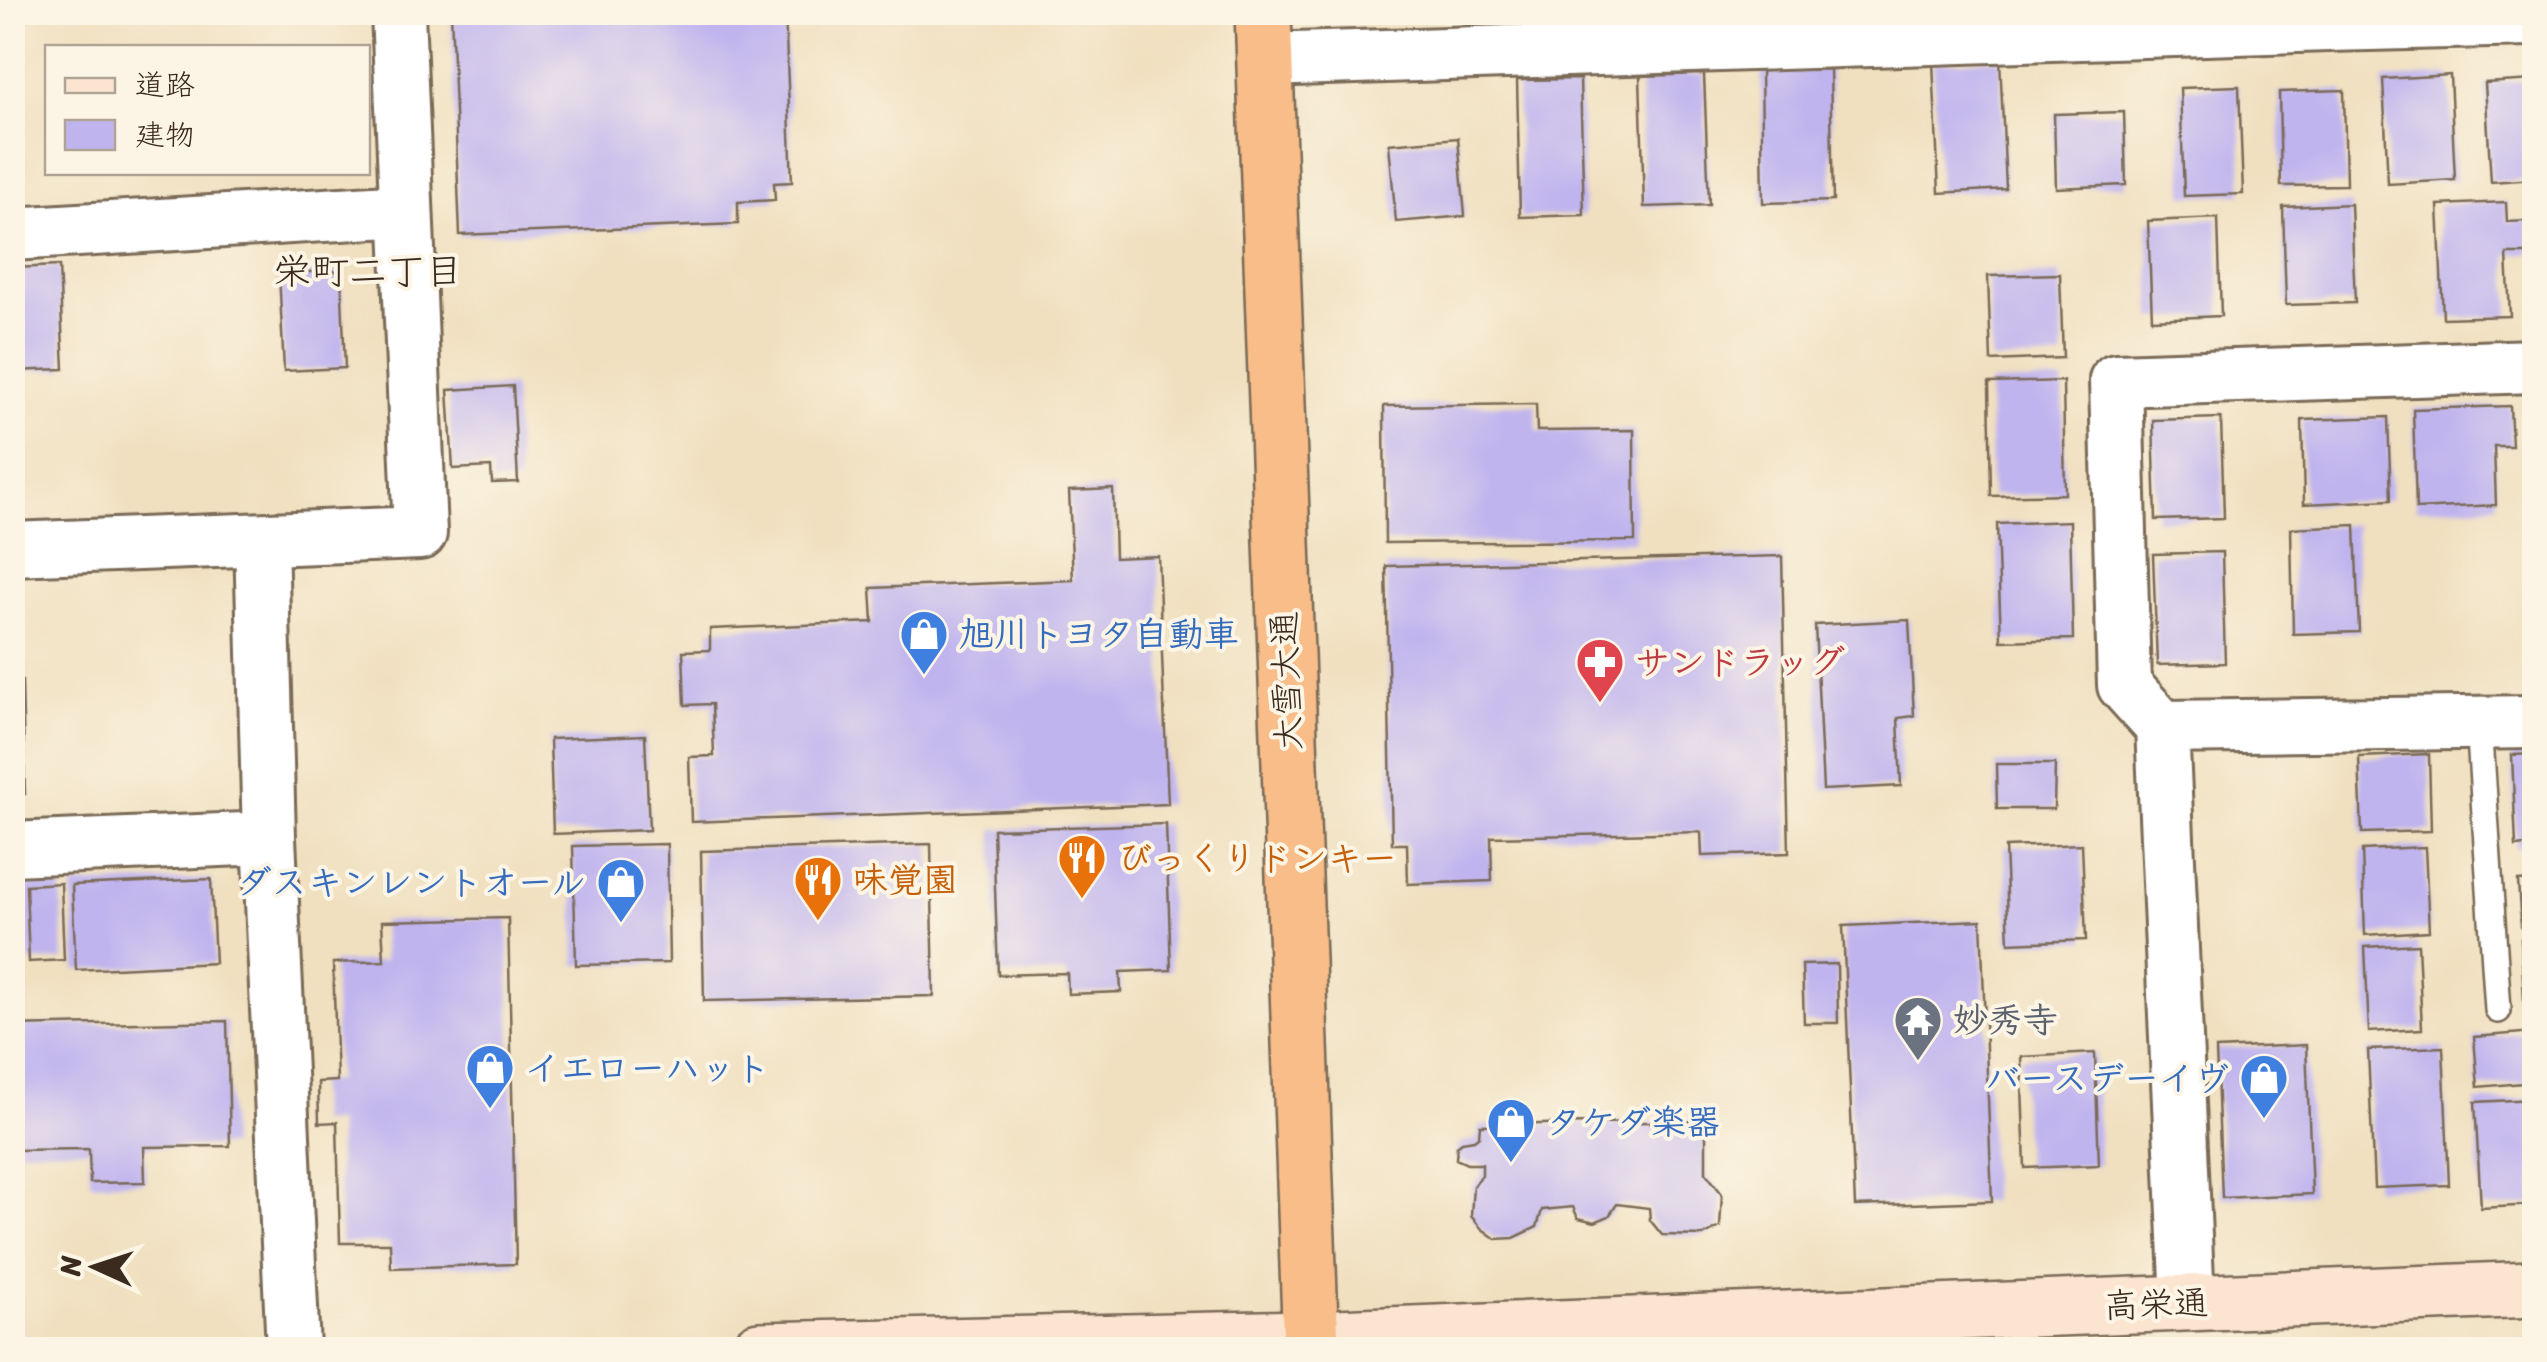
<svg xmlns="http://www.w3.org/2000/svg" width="2547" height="1362" font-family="Sriracha,'Klee One',sans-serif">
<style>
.building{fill:#bfb4ee}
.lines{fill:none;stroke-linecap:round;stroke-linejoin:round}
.lane-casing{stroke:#7a6a57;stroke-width:30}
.street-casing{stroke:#7a6a57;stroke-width:58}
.secondary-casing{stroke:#7a6a57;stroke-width:60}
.highway-casing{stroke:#7a6a57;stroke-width:60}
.lane{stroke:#fff;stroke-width:25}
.street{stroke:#fff;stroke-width:52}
.secondary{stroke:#fce5d0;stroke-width:55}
.highway{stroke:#f8bd89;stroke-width:55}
.labels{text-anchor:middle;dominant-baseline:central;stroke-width:8;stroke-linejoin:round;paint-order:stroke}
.shop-label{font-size:35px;font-weight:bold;fill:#366cbe;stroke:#fcf5e5;text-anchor:start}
.health-label{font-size:35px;font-weight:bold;fill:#be3a42;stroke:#fcf5e5;text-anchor:start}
.street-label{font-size:35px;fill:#3b2a1e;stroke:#fcf5e5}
.food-label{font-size:35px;font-weight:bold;fill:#c56008;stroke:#fcf5e5;text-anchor:start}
.worship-label{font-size:35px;font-weight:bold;fill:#5b616d;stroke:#fcf5e5;text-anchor:start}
.neighbourhood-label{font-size:38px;fill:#3b2a1e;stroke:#fcf5e5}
</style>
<rect width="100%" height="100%" fill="#fcf5e5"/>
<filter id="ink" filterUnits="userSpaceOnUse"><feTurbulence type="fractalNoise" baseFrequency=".01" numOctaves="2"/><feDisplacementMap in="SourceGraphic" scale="20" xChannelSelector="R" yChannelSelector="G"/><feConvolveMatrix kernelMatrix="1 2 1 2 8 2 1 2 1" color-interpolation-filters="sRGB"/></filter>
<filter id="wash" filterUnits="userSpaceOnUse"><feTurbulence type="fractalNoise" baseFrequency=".0048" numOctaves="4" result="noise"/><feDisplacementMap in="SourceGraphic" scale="40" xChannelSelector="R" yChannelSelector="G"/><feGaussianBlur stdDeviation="2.25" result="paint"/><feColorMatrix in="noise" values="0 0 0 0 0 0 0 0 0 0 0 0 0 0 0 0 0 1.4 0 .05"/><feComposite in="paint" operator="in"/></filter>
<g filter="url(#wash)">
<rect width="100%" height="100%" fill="#f0e0c0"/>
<g id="blocks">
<path class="building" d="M451,12H785L792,182L774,183L775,200L738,202V224L460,235Z
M2000,59L2006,189L1939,193L1933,62Z
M1830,69L1833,201L1763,203L1761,70Z
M1704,74L1709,205L1644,207L1640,76Z
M2450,75L2455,180L2388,184L2383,79Z
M1580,79L1584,215L1520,217L1517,80Z
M2534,80V179L2491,182L2485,83Z
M2239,86L2243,194L2184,196L2180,88Z
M2344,90L2346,185L2281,186L2279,92Z
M2124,112L2126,185L2056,188L2054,114Z
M1458,138L1465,216L1396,222L1389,144Z
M2506,202L2507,222L2529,221L2531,254H2507L2510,316L2443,318L2438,205Z
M2351,204L2355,303L2286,305L2283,207Z
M2218,218L2221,316L2152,319L2148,221Z
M59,266L64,369L12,371V268Z
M341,271L345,368L284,371L279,273Z
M2060,274L2063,358L1991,361L1988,276Z
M2063,381L2065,494L1991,496L1989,383Z
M513,386L518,482L492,483L491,467L453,469L448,390Z
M1536,404L1537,431L1634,430L1635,541L1385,543L1384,406Z
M2510,406L2512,446H2494L2496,505L2416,509L2413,409Z
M2388,417L2391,500L2304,504L2302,420Z
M2221,418L2224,518L2156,520L2153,420Z
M1113,489L1115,558L1158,556L1168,804L691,822L689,757L714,756L712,704L685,705L683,651L710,650V629L873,622L871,588L1073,580L1069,491Z
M2070,521L2073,639L2001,641L1997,524Z
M2355,525L2359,632L2293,634L2291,528Z
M2222,552L2225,663L2157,665L2153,554Z
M1782,556L1789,853L1702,856L1701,832L1491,837L1492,881L1408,884L1407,844H1392L1386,566Z
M1909,620L1914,716L1898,718L1901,786L1823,790L1815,625Z
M12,681H22L25,794H12Z
M645,735L649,830L553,834L550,739Z
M2429,754L2431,831L2362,833L2359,757Z
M2534,754V845L2516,847L2512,755Z
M1996,764H2055L2054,809H1997Z
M1166,824L1171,970L1120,972L1121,992L1068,994L1067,973L998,975L993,829Z
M667,844L669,963L576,965L573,846Z
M931,844L934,996L704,1001L701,851Z
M2082,844L2086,940L2009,943L2005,847Z
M2425,847L2429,931L2365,935L2362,850Z
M211,879L215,963L76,970L72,885Z
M2534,880V928H2521L2518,881Z
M61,883L64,960L29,962L26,885Z
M508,918L516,1264L391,1268L390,1243H340L337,1122L319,1123L318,1082L337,1081L333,963L384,961L382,921Z
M1981,920L1992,1201L1855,1206L1843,926Z
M2534,938V1021H2525L2521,939Z
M2418,944L2422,1029L2369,1032L2365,947Z
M1837,964L1838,1023H1804L1802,965Z
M227,1021L230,1146L144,1147L145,1182L90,1183L89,1149L12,1150V1026Z
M2534,1032V1082L2478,1087L2474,1037Z
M2306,1045L2312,1194L2222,1198L2216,1049Z
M2443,1047L2449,1185L2374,1188L2368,1050Z
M2095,1053L2099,1165L2025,1168L2021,1057Z
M2534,1099V1205L2481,1208L2475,1102Z
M1706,1121V1173L1722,1194L1720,1227L1703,1236L1662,1235L1650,1220L1649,1208L1617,1204L1609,1216L1595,1222L1578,1218L1573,1207L1542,1210L1537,1227L1514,1238L1496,1239L1481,1228L1471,1216L1473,1186L1482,1175V1164H1467L1456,1159L1457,1146L1462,1142L1474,1140L1479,1136L1480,1125Z"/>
</g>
</g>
<g filter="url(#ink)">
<use href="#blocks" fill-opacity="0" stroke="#7a6a57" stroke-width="2.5"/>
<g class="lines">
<g class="lane-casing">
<path id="lane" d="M2479,723L2498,1010"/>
</g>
<g class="street-casing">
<path id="street" d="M1265,60L2328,25L2530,20
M12,234L406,210
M261,540L269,838L293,1350
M12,549L420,533L398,12
M2162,727L2534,722
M12,849L269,838
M2188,1303L2162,727L2124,685L2116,380L2534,366"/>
</g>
<g class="secondary-casing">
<path id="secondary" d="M759,1350L1310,1338L2534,1289"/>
</g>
<g class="highway-casing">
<path id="highway" d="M1263,12L1311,1350"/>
</g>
<use href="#lane" class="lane"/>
<use href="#street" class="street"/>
<use href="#secondary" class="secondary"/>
<use href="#highway" class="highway"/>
</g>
</g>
<defs>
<g id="shop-pin" transform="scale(2.5)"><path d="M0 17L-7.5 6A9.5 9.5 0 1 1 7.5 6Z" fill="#3f7fe0" stroke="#fcf5e5"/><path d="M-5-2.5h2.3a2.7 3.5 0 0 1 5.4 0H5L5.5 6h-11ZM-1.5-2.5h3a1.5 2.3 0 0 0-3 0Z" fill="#fff"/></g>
<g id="pharmacy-pin" transform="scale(2.5)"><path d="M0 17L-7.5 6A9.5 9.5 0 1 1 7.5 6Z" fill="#e0444e" stroke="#fcf5e5"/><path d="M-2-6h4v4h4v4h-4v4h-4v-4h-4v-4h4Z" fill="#fff"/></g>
<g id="restaurant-pin" transform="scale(2.5)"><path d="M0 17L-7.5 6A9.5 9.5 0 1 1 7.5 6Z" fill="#e8710a" stroke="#fcf5e5"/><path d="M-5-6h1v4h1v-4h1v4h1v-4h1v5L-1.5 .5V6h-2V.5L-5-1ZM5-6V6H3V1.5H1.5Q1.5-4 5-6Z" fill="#fff"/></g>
<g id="temple-pin" transform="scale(2.5)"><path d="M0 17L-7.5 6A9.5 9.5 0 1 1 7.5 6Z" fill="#6b7280" stroke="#fcf5e5"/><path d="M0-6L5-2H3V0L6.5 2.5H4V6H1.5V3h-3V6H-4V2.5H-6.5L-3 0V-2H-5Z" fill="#fff"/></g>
</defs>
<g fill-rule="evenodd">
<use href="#shop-pin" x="924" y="634"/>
<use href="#pharmacy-pin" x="1600" y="662"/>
<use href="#restaurant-pin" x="1082" y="858"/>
<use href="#restaurant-pin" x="818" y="880"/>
<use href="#shop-pin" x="621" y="882"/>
<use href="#temple-pin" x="1918" y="1020"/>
<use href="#shop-pin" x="490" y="1068"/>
<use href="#shop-pin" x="2264" y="1078"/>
<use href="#shop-pin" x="1511" y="1122"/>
</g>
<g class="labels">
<g class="shop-label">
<text x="959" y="634">旭川トヨタ自動車</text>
<text x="586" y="882" text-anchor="end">ダスキンレントオール</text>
<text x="525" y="1068">イエローハット</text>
<text x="2229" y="1078" text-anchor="end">バースデーイヴ</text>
<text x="1546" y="1122">タケダ楽器</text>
</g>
<g class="health-label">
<text x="1635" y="662">サンドラッグ</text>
</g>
<g class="street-label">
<text transform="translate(1286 681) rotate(-92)">大雪大通</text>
<text transform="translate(2156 1304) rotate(-2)">高栄通</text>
</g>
<g class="food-label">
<text x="1117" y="858">びっくりドンキー</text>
<text x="853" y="880">味覚園</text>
</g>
<g class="worship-label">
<text x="1953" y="1020">妙秀寺</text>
</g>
<g class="neighbourhood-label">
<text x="368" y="271">栄町二丁目</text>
</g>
</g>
<rect width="2547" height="1362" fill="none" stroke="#fcf5e5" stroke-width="50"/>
<rect x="45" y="45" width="325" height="130" fill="#fcf5e5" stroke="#afa495" stroke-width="2.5"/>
<rect x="65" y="78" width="50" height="15" fill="#fce5d0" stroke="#afa495" stroke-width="2.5"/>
<text x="135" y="95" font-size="30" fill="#3b2a1e">道路</text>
<rect x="65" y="120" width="50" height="30" fill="#bfb4ee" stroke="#afa495" stroke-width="2.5"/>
<text x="135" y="145" font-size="30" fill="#3b2a1e">建物</text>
<g transform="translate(95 1267) rotate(273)" stroke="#fcf5e5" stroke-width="8" paint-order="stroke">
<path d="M0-8L18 38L0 25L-18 38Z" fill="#3b2a1e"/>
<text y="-15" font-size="28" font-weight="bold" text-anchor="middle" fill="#3b2a1e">N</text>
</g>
</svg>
